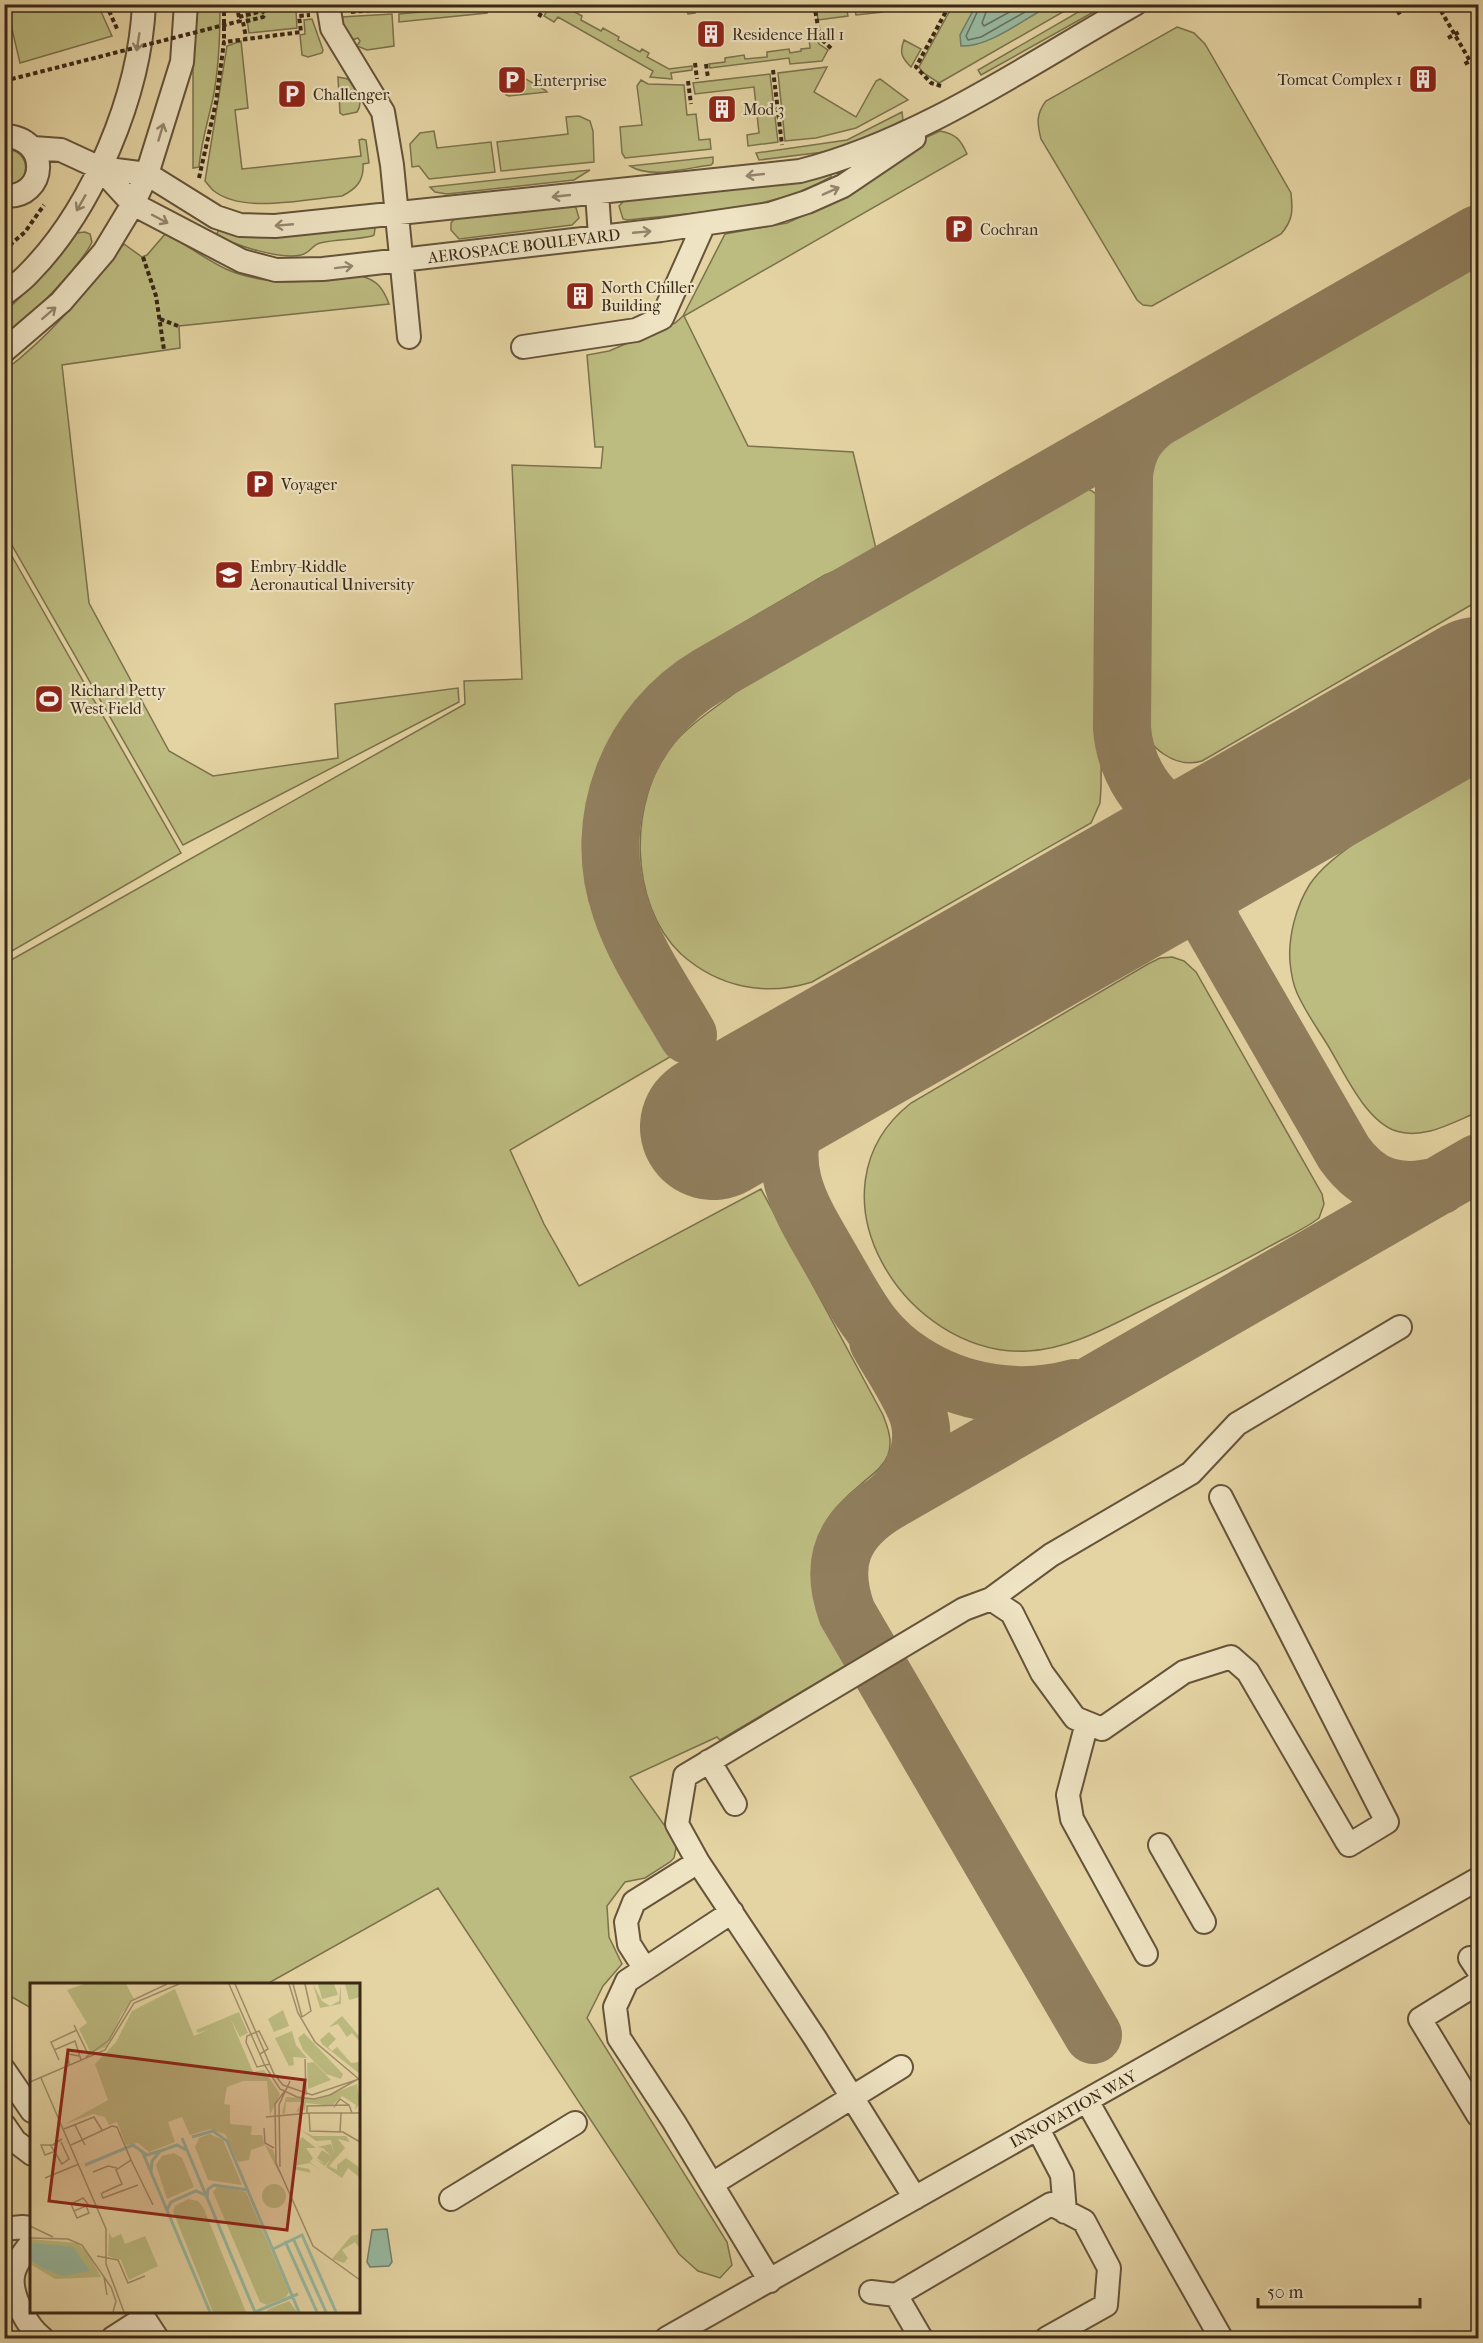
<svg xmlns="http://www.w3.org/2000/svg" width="1483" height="2343" font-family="'IM FELL French Canon',serif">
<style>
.green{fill:#bcbb80;stroke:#7b724c;stroke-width:1.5}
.water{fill:#98b9a0;stroke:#727f69;stroke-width:1.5}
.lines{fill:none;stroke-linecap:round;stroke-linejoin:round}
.shore{stroke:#69705c;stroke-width:1.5}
.taxiway{stroke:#907e5d;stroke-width:58}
.runway{stroke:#907e5d;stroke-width:146}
.minor-casing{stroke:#65533a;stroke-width:26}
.path{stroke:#3a2817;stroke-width:4;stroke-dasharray:4.5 3;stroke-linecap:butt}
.minor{stroke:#eee3c3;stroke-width:22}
.path-bridge{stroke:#3a2817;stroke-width:4;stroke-dasharray:4.5 3;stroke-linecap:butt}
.oneway{stroke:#94866d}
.labels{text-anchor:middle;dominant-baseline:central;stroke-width:4.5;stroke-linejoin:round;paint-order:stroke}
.poi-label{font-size:16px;fill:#3a2817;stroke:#eee3c3;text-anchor:start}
.street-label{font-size:16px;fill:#3a2817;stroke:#eee3c3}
.inset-river{fill:none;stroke:#98b9a0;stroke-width:3}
.inset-road{fill:none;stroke:#a18f6b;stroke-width:1.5}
.view{fill:#8f2418;fill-opacity:0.15;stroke:#8f2418;stroke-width:3}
.inset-edge{fill:none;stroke:#3a2817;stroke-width:3}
</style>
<rect width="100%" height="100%" fill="#e5d4a3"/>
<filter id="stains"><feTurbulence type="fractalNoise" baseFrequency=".00333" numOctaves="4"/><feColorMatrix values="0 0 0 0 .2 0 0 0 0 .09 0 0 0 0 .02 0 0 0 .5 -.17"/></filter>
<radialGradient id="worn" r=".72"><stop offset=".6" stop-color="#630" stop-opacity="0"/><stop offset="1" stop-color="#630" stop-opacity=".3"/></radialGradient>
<path class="green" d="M551,4L562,9L564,6L582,16L581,20L601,31L603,28L619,37L618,40L640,52L642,49L649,53L647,57L669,69L692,66V70L671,73L672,79L650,77L653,71L558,17L554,22L544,16Z
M1092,4L1106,5L981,75L978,70Z
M13,5H98L112,36L20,63L7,8Z
M198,5H309V9L296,11L297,28L249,33L245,6L220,8C220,38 219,68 213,98C208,121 201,143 199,167L193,168V59Z
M667,5L685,9L694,5H740L738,8L718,11L717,7L695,10V13L688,14L687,11L676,9L674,11L666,7Z
M816,5H846L848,16L818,20Z
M854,5V4L888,5L883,12L856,15Z
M953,5H1075L939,83L922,72L919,67Z
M487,6V13L399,22V14Z
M392,14L394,46L367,50L357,46L360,41L358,38L352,40L342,23L341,17Z
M312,19L323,50L322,53L308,57L302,55L300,35L305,34L304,20Z
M1177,27L1194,33L1205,44L1291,193C1293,211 1293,220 1281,234L1152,306L1143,305L1137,300L1041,139C1037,123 1036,114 1046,101Z
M808,29H813L819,44L828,50L822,61L790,64L789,58L710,68L709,64L725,62V58L744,55L745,59L767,57V52L789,49L790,53L801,51V49L810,48Z
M904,40L921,49L911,67C902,58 899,53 904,40Z
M241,41L248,108L235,110L242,169L361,156L359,140L362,139L366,140L369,163L363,164C364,181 356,189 342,196C307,199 243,214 214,191C211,189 208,184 205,181L227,46Z
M505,67L545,90L547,92L509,96L506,95Z
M827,67L814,92L856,117L876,81L880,79L908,100L856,128L816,138L785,141L778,73Z
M770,74L778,142L748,146L747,135L759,133L754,87L695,94L693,83Z
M338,77L348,79C355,88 365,101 357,112L343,115L340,113Z
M641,80L648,84L684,85L687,115L696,114L699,140L710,139L711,149L625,158L622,153L620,127L642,125L637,86Z
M902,112L903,120L862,141L832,151L759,160L756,153L847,140Z
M579,116L590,121L593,131L594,162L501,171L497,142L568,134L566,117Z
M434,131L437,148L491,142L495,172L429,179L419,166L412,167L410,144L420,133Z
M940,131C956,134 961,140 967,154L684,316L748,446L853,452L877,553L825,575L702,647L624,719L592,793L590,867L605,945L675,1054L510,1150L544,1224L579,1286L761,1189L883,1415C888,1428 893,1441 888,1455C883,1468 870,1476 860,1485C832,1507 812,1537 814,1575C816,1607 835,1636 850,1663L720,1740L717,1737L630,1777L677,1843L674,1858L670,1862L645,1878L625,1882L607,1906L609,1937L622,1964L603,1986L587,2018L727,2242L732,2265L720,2278L698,2271L679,2254L438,1888L267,1984H32L31,2008L5,1993L4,964L465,704L464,681L522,679L512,465L601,468L603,447H595L587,355L609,351L675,323L683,316L725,234L787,223L855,192L927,137Z
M4,149C22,149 30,163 23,178L12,185H5Z
M713,157V163L711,165C686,168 651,179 630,166Z
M590,170L574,180L447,194L435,192L430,187Z
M831,173V177C770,212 695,212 627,220L623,219L619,206L626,199Z
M572,205L576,208L579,218L572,225L459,239L451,230V223L455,218Z
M370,224L375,229L374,235L372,236C355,240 337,239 320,243C312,245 310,253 301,255C281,260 234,245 216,235L220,228L232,233L255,237Z
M85,232L90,234L92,242C82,264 25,323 5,337L4,313L42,276L76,233Z
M166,233C186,245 205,259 226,269C268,288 316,281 361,276C377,280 383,288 389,304L179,326L180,348L62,365L89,603L169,751L213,776L338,758L335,704L458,688L459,702L183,845L5,533L4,371C53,334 86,291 124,244L142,257L147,255Z
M1478,257V601L1202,761C1176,769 1147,748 1141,722L1144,474L1149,454L1167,436Z
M1079,487C1094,489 1099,495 1104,509L1101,788L1100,803L1091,823L812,982C765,997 718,987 681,954C628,904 628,799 673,744C689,725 712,710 732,695C801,643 877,602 952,559C978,544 1005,529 1031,513C1046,504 1062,494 1079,487Z
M5,544L181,853L5,955H4Z
M1478,771V1112C1453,1122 1424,1140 1396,1131C1365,1121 1343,1070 1327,1044C1317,1028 1305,1011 1297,993C1293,984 1291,973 1290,962C1288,937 1296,906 1310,884C1337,843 1434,797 1478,771Z
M1172,957L1184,961L1196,972L1322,1194L1324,1204L1319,1218C1305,1229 1288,1236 1272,1245C1235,1266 1197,1284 1159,1302C1118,1321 1074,1349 1028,1351C904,1357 801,1190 911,1103L1148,964L1160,958Z"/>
<path class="water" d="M976,5V4L1047,5L1044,9C1021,21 987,48 961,46L960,35Z
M387,2229L392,2262L389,2266L370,2267L367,2262L372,2230Z"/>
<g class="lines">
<path class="shore" d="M981,4L966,36L968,40L981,37L1039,4
M989,4L982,23L984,26L1024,4"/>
<path class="taxiway" d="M1157,418C1136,433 1127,449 1124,475L1122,728C1125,771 1155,821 1203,824C1220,825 1238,820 1255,818
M1255,818C1214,842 1194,880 1213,926L1344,1153C1369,1188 1398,1196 1439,1186
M688,1035C665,995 635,952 621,909C590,820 629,722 709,675L1478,234
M836,1058C817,1072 808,1087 799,1109C773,1172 804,1212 834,1265C858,1306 872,1337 913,1363C961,1394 1020,1403 1075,1388
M878,1341C890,1363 905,1384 915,1407C931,1442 914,1480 886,1503
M1093,2035L847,1613C829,1563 842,1530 886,1503L1478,1163"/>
<path class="runway" d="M713,1127L1478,690"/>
<g class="minor-casing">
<path id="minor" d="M328,4L332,28L383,112L392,165L409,337
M4,136C51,137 48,199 4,196
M33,148L61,150L100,168L133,204L242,261L276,270L323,269L661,230L770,214L807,202L843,186L914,138
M100,168L147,174L216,217L240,225L275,226L800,171C921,140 1027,65 1135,4
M597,193L600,236
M4,294C13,287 22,281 29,273C93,208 140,95 144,4
M523,347L636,330L662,318L704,224
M4,351L61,302L104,252L133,204L147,174L182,62L186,4
M1221,1497L1387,1822L1349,1845
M991,1599L1051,1555L1191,1473L1237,1424L1400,1327
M1087,1723L1068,1795L1072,1819L1146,1954
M709,1761L735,1804
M1160,1845L1204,1922
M732,1912L627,1981L615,2007L619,2038L674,2122L770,2281
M1470,1958L1478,1970
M645,1969L629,1944L626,1922L634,1902L698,1862
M1478,1983L1420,2019L1478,2115
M4,2070L32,2111
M1087,2101L1221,2338
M4,2125L15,2141L32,2154
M1038,2129L1062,2175L1065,2212
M712,2184L901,2067
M915,2198L815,2038L698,1862L677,1824L685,1776L964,1609L991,1599L1012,1613L1042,1673L1075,1718L1102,1729L1184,1672L1231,1657L1248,1672L1347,1842
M451,2199L575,2123
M4,2229L22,2227L32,2228
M32,2242C11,2268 6,2281 22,2312C27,2322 33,2331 42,2338
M871,2292L896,2295L1051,2204L1084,2221L1109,2268L1106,2305L1047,2338
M896,2295L921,2338
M140,2312L157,2338
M113,2338L144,2318
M667,2338L1478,1879"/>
</g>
<path class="path" d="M106,4L118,31
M224,4V42
M814,4L820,38L833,50
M1394,4L1400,15
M1437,4L1470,61L1463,65
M351,12L445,4
M239,17L262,11L265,13L263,17L243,22L246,37
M539,17L546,4
M1448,38L1461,31
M695,63L697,79
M706,64L708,78
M773,70L782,145
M688,81L691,104
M941,86L931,83L916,67L950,4
M199,178L216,102L224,42L301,32L299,16L310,15
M4,250L25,232L44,205
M143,257L156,296L164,350
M160,319L178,326"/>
<use href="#minor" class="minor"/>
<path class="path-bridge" d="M4,81L240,21L236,4"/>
</g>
<defs><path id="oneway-shaft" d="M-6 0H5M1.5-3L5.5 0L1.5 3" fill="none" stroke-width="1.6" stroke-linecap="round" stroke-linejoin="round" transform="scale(1.5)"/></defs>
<g class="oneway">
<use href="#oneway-shaft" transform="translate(138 42) rotate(99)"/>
<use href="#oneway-shaft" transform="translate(161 132) rotate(-73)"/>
<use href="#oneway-shaft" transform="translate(755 175) rotate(174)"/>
<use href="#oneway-shaft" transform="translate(831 191) rotate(-24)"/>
<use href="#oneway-shaft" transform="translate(561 196) rotate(174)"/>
<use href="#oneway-shaft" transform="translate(81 203) rotate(120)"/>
<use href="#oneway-shaft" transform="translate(160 219) rotate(28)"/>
<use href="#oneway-shaft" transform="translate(284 225) rotate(175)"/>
<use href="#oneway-shaft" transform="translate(642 232) rotate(-5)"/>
<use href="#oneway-shaft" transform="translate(344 267) rotate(-7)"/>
<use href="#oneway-shaft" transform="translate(49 313) rotate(-41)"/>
</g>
<defs>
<g id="building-square" transform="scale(1.5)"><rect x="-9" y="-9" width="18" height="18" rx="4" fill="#8f2418" stroke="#eee3c3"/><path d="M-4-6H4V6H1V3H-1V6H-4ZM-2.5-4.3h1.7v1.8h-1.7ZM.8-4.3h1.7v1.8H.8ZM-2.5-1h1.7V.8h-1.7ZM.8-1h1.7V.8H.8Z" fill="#fff"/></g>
<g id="parking-square" transform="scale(1.5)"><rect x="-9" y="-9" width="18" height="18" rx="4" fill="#8f2418" stroke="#eee3c3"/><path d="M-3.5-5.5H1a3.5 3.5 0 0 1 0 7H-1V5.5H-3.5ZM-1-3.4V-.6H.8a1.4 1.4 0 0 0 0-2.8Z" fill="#fff"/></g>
<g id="university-square" transform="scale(1.5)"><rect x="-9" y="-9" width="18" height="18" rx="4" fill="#8f2418" stroke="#eee3c3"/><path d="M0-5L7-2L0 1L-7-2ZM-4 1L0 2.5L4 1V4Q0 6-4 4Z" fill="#fff"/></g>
<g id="stadium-square" transform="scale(1.5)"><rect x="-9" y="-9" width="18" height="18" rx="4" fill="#8f2418" stroke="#eee3c3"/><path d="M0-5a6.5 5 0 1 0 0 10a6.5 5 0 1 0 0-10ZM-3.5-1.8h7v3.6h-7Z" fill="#fff"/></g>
</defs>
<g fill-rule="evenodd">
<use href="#building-square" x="711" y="34"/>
<use href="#building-square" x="1423" y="79"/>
<use href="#parking-square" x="512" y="80"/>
<use href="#parking-square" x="292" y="94"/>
<use href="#building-square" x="722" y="109"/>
<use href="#parking-square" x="959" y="229"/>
<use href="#building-square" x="580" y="296"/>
<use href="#parking-square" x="260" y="484"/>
<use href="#university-square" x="229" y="575"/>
<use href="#stadium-square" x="49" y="699"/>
</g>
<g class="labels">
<g class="poi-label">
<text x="732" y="34">Residence Hall 1</text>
<text x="1402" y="79" text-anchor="end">Tomcat Complex 1</text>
<text x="533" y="80">Enterprise</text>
<text x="313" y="94">Challenger</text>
<text x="743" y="109">Mod 3</text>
<text x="980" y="229">Cochran</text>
<text x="601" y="287">North Chiller<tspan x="601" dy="18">Building</tspan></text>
<text x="281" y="484">Voyager</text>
<text x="250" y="566">Embry-Riddle<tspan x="250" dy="18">Aeronautical University</tspan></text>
<text x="70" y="690">Richard Petty<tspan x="70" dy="18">West Field</tspan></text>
</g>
<g class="street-label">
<text transform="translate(524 246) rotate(-7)">AEROSPACE BOULEVARD</text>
<text transform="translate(1073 2109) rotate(-29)">INNOVATION WAY</text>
</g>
</g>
<g transform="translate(30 1983)">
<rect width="330" height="330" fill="#e5d4a3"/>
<path d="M54,1H96L104,16L92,30L76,64L61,70L49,46L57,40L37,7ZM283,1L292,18L300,23L309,18L311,1V21L290,25ZM288,1H304L308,12L292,16ZM315,1H330V14L319,17ZM145,6L164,53L179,46L168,50L166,47L209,29L218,50L210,54L201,37L223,89L234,87L250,111L240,132L237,98H213L197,104L194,121L200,122V141L222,143L221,152H232L235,162L243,167L250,192L235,162L221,167L219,177L208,179L195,151L180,146L160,152L152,134L138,139L145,159L119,169L108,160L96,162L87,139L79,142L75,134L63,131L35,141L78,117L65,81L86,59L102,28ZM253,27L259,43L244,49L238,36ZM312,33L330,54V59L322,50L317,54L308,41L299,44ZM262,48L266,62L277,75L263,74L264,82L259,83L245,55ZM299,49L306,56L298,64L302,68L307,64L321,80L330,79V91L292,61L290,57ZM274,50L313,91L311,96L296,91L273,67L268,55ZM284,79L301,97L278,106L277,80ZM327,101L330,120L325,127L326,122L312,113L302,123L276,120L275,127L266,129L272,119H256L255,131L252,130L256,114L288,116ZM271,147L283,153H316L320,159L308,156L315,165L299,183L307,187V182L316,175L330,185V195L318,185L312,195L296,184L300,176L295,183L285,176L295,181L287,175L292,167L302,174L293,165L287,164L301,161L304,171L301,157L286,158ZM180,151L193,157L212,202L178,197L165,164L169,155ZM272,154L286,165H276L283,175L280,179L291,188L280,180L264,183L279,186L281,190L263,186L265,166ZM144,170L152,175L164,204L137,216L126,182L132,173ZM232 213a12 12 0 1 1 24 0a12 12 0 1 1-24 0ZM188,203L216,209L259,309L256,314L237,322L230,319L183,209ZM158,216L168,218L173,224L216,329H183L143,228L145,223ZM79,249L82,255L91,251L95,261L115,253L128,283L99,297L91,277L78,273ZM330,251V266L325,259L312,267L318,275L314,280L302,276L321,253ZM0,256L47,260L57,269L71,294L25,296L0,281ZM259,318L267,329H236L239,326Z" fill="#bcbb80"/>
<path d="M3,260L43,264L60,288L33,293L14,286L0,277Z" fill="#98b9a0"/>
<path class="inset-river" d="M162,154L183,148L197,158L269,329M152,155L225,329M112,168L180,329M55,182L103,162L117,172L130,168M121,188L122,178L130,168L147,162L158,168M177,214L178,206L184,202L218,207M137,227L141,219L166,208L177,213M263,255L296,329M255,258L287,329M243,266L272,252L306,329M225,329L268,311"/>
<path class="inset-road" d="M199,1L235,83L250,106L267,114L284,116L300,112L328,96M205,1L244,91L253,102L282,112L329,96M259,1L268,30L285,59L330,97M263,1L272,34M272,34L281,28L275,1M44,42L58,71M24,67L45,58L51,77M230,71L238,66L229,48L217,53L216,59L227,84L240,81M56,74L79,57L101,18L137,1M275,76L276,112M29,77L21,59L47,47M39,82L38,71L49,73M11,95L76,246V281L94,329M0,99L75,67L104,20L149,1M257,105L245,121L246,180L283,263L330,297M304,124L310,116L319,122M277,130V123L319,122L322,130M279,130H330M236,134L279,130L280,148L313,149L330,159M45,142L55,162M234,145L235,160L244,165M34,146L64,134L72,147M310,149L311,130M31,159L39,176L32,181L21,163L32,156M41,162L82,143L87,144L101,177L86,187L92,201L72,210M23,169L15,172L11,162H24M101,177L123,222M250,184L249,122L260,98M63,189L78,183L87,185M15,195L49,181M71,210L73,215L108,202M44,228L47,235L59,230L56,223L44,228L41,221L53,215L58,221M0,243L23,254M0,255L38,256L52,262L81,304L86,318L83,329M67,273L88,277L98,300L115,293M74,294L77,312"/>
<path class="view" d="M38,67L275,97L257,247L19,218Z"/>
<rect width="330" height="330" class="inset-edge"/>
</g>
<rect width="1483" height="2343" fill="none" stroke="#e5d4a3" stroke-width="24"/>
<rect x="6" y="6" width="1471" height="2331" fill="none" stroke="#3a2817" stroke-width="3"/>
<rect x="12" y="12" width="1459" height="2319" fill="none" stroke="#3a2817" stroke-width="1.5"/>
<path d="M1258 2298v9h162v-9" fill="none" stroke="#3a2817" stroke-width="3"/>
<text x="1267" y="2298" font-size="18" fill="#3a2817" stroke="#eee3c3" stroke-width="4.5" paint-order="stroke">50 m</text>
<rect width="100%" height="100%" filter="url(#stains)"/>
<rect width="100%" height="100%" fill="url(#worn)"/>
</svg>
